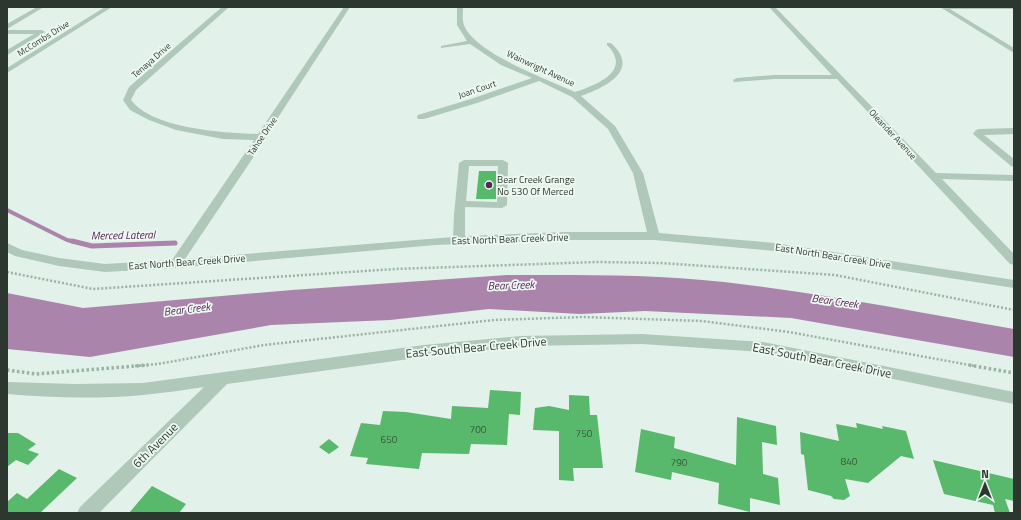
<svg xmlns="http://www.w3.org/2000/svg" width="1021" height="520" font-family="'Titillium Web',sans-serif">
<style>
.water{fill:#ab84ab}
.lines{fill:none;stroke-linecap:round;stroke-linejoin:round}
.stream-far1{stroke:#ab84ab;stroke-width:4}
.stream{stroke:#ab84ab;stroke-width:5}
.building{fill:#58b86b}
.path-far1{stroke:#99b4a3;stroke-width:2.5;stroke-dasharray:2 2;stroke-linecap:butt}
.path{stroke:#99b4a3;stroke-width:3.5;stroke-dasharray:2.5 2.5;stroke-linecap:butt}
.minor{fill:#afc8b9;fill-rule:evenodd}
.poi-dot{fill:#552654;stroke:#eef9f3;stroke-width:1.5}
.labels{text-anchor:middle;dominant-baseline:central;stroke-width:3.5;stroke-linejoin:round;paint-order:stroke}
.far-street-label{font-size:9px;fill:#2c382f;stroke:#eef9f3}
.poi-label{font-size:10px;fill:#2c382f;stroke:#eef9f3;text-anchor:start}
.street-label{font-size:10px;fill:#2c382f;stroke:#eef9f3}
.near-number-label{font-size:10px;fill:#37583e}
.water-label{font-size:11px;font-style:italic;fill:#552654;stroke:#eef9f3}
.near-street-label{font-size:12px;fill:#2c382f;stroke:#eef9f3}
</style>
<rect width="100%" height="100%" fill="#e2f1e9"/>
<path class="water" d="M507,275C579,275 652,274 724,282C821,293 918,312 1014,329V357L791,318L645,311L580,314L489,309L390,320L271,325L90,357L7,349V293L83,308L292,290Z"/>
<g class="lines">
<path class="stream-far1" d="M7,210L67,240L76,242"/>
<path class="stream" d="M72,241L92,246L175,243"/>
</g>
<path class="building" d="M479,171H496V199H476Z
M490,390L521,392L520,415L509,414L507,445L471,444L469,454L422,453L419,469L366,464L368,458L350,456L361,423L380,425L383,411L406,412L451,419L452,406L488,408Z
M569,395L589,396L590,415H597L603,468H573L574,481L559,480V431L533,430L535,408L549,406L569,410Z
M737,417L776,426L777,445L762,442L763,474L778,478L780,505L750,498V512L718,504L719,483L672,472L671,480L635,472L641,429L675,437L674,448L736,465Z
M856,423L883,429L882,426L906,431L914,459L901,456L868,483L845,479L850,496L844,500L834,499L831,496L808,490L804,455L801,454L800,432L839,441L836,424L857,428Z
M7,433H18L36,444L28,450L39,454L28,465L16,460L7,467Z
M329,439L339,447L329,454L319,447Z
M933,460L1014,479V501L1005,499L1010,513H995L993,505L944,494Z
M59,469L77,478L40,513H7V502L17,493L27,499Z
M152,486L186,504L179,513H129Z"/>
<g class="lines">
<path class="path-far1" d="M7,272L93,289L395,269L597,262L661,263L835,275L1014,310
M135,366L158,364L264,345L494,320L583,317L702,321L789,332L975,366"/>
<path class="path" d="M969,365L1014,373
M7,370L36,374L148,365"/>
<path class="minor" d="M37,7H44L7,29V24Z
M105,7H112L7,73V68Z
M222,7H229L136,90L131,100C153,129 224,133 258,134L344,7H350L266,136L267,137L185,259L453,237L454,215L459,163L464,160H503L508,163L507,205L502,208L465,207V236L564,232H647L633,173L608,129L572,97L539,81L477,103L424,119H418L417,117L418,115L471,99L532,78L501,65L470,44L441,48V46L467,41L457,25V7H463C463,12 462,20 464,25C474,53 549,80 575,92C596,85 633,71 607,45V43H611C641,70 606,87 581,96L615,126L643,173L659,233L775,243L1014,280V288L775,251L654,240H564L435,245L176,268L105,272L59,266L15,256L7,252V243L22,250L59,258L105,264L172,260L254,140L223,139L176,130L149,120L130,110L123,100L129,87ZM469,166H498L497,202L466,201Z
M769,7H775L936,173L1014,175V181L942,179L1014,254V265L1010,264L837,79H774L734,82L733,80L737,78L774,75H832Z
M940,7H1014V9H950L1014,48V53Z
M7,30H42L45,32L7,55V50L34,34H7Z
M1014,128V134L984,135L1014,159V167L1011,166L973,134L976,130L979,129Z
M642,334L763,342L1014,392V404L763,352L642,344L521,346L424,357L227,384L99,513H77L80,507L204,387C184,390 163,393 143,395C98,399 52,398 7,394V382L75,384L143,383L424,345L521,336Z"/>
</g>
<circle class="poi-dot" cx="489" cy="185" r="4"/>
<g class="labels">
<g class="far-street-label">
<text transform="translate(43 38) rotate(-32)">McCombs Drive</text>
<text transform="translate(151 60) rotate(-41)">Tenaya Drive</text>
<text transform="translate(541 68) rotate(25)">Wainwright Avenue</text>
<text transform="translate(477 89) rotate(-19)">Joan Court</text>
<text transform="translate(893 134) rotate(47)">Oleander Avenue</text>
<text transform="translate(262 136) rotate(-56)">Tahoe Drive</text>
</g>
<g class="poi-label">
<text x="497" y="179">Bear Creek Grange<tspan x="497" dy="12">No 530 Of Merced</tspan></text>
</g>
<g class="street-label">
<text transform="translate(510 239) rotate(-2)">East North Bear Creek Drive</text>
<text transform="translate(833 256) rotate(9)">East North Bear Creek Drive</text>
<text transform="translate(187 262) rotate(-4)">East North Bear Creek Drive</text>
</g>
<g class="near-number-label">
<text x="478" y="429">700</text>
<text x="584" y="433">750</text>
<text x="389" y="439">650</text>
<text x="849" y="461">840</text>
<text x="679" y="462">790</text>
</g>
<g class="water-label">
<text transform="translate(123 235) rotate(-1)">Merced Lateral</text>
<text transform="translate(511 285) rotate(-2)">Bear Creek</text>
<text transform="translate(835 301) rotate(8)">Bear Creek</text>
<text transform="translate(187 309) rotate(-7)">Bear Creek</text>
</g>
<g class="near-street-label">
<text transform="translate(476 347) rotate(-5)">East South Bear Creek Drive</text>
<text transform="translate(822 360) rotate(11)">East South Bear Creek Drive</text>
<text transform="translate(155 445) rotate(-45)">6th Avenue</text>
</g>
</g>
<rect width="1021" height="520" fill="none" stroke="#2c382f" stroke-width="16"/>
<g transform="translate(985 484)" stroke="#eef9f3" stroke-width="3" paint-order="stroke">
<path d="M0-3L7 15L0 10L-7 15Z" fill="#2c382f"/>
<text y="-6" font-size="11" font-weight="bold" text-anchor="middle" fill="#2c382f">N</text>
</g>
</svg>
